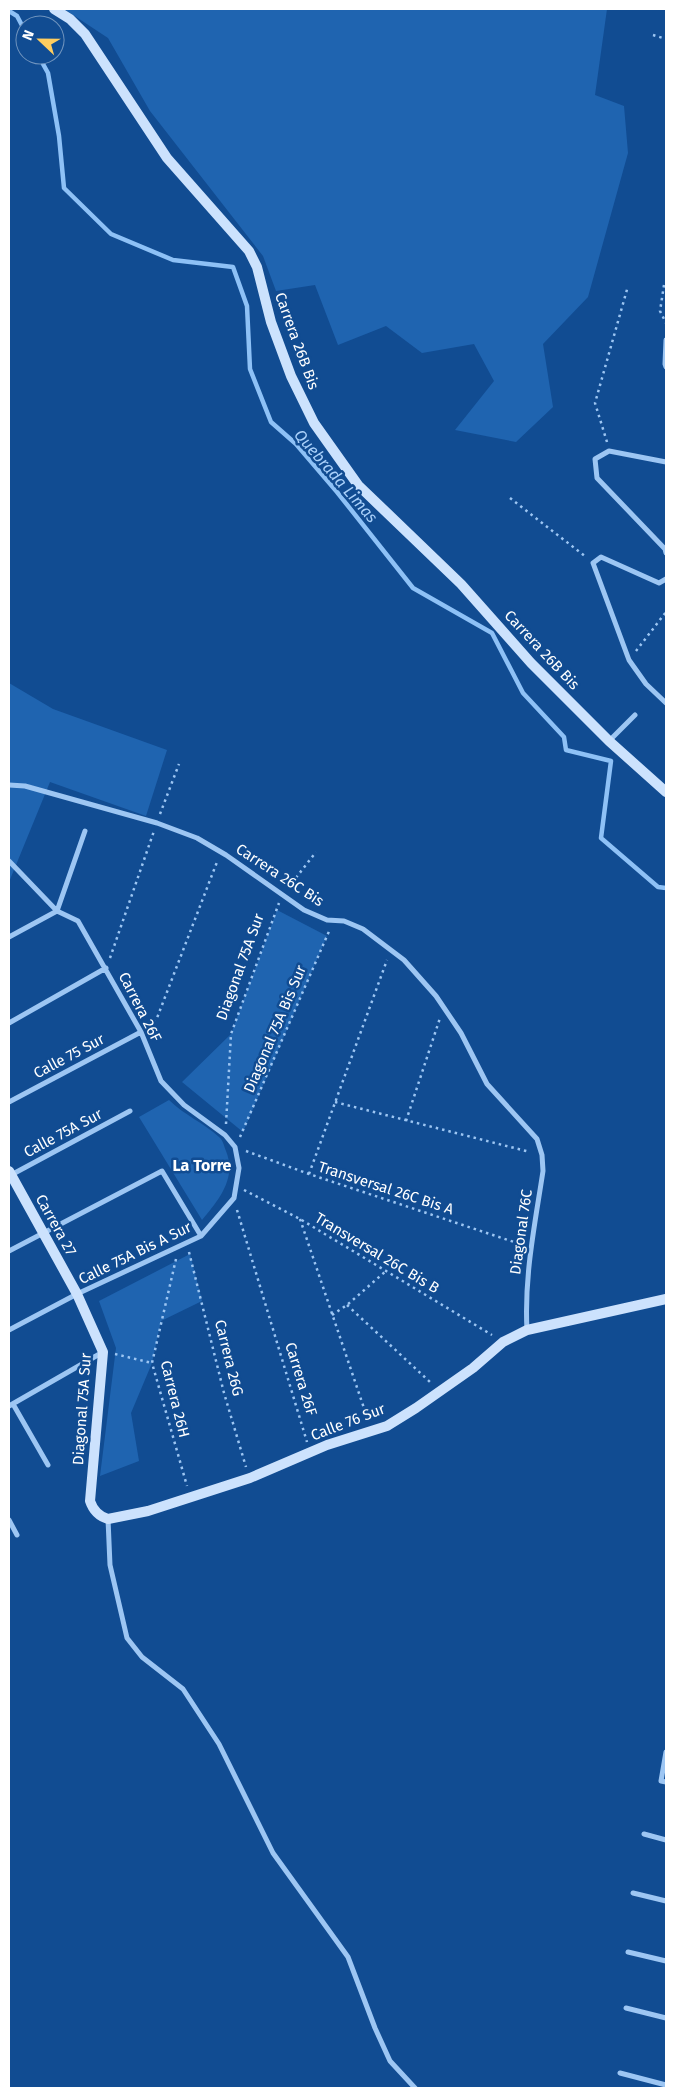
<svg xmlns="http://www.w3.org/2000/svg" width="675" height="2097" font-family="'Fira Sans',sans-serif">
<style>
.green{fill:#1f64b0}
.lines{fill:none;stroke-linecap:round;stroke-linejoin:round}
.stream{stroke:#8ec1f6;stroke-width:4.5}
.path{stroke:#9dc6f3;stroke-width:2.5;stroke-dasharray:2.5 4;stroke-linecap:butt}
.street{stroke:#9dc6f3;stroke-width:5}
.secondary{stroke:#cce2fd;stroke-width:10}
.labels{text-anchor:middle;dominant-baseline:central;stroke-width:5;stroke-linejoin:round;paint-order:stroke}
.street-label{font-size:15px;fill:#fff;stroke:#114c92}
.water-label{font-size:16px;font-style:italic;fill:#a9d0fa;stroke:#114c92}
.neighbourhood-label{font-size:16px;font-weight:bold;fill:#fff;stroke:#114c92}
</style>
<rect width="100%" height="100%" fill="#114c92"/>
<path class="green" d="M64,9H607L595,95L624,106L628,153L588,297L543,344L553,407L516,442L455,430L494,381L474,344L422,353L386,326L338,345L315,285L276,291L263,256L150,111L108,38Z
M9,683L53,709L167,750L146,816L50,782L9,882Z
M277,910L327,936L243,1132L182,1082L231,1034Z
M169,1100C184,1115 204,1123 219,1137C223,1140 224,1146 226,1151C237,1178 219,1200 202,1220L139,1117Z
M190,1254L202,1301L161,1321L152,1363L131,1413L139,1461L100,1476L116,1348L99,1301Z"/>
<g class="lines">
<path class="stream" d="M9,11L17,16L25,31
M38,55L48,73L59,136L64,188L111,234L173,260L233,267L247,306L250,369L271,422L296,444L337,492L413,588L492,633L523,693L564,737L566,750L611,761L601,838L658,887L666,888"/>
<path class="path" d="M653,35L666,39
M664,285L660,311L666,323
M607,442L595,403L628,286
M510,498L586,557
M636,651L666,612
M160,814L179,764
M288,888L316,852
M110,958L154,831
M148,1026L157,1018L217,862
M335,1102L530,1152
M406,1121L440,1018
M226,1124L231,1034L279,903
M240,1137L330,929
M246,1151L309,1174L523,1245
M309,1174L387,960
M244,1190L300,1219L492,1335
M237,1210L307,1442
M300,1219L368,1420
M189,1252L224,1393L246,1467
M176,1259L152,1363L187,1486
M347,1305L430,1382
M332,1315L347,1305L386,1271
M115,1354L152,1363"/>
<path class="street" d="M666,340L665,364L666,367
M666,462L609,451L595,459L597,478L665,549L666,553
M666,579L659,583L601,557L593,563L629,660L646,684L666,703
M609,741L635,715
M9,785L25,786L157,823L197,838L226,855L304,910L327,920L344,921L363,929L404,960L436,996L461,1033L487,1084L537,1139L542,1155L543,1171C535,1224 524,1276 527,1330
M9,861L57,911L78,921L141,1032L161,1081L184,1105L225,1135L235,1147L239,1168L234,1198L201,1236L77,1294L9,1330
M57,911L85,831
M9,937L57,911
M9,1023L106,968
M9,1102L141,1032
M11,1175L130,1111
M9,1251L162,1171L201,1236
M13,1404L48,1465
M9,1406L103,1352
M108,1519L110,1565L127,1638L142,1657L183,1689L219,1744L273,1853L348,1957L375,2028L390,2061L415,2088
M9,1520L17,1535
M666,1752L661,1781L666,1782
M644,1834L666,1840
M633,1893L666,1901
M628,1952L666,1961
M626,2008L666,2018
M620,2073L666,2085"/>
<path class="secondary" d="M54,9L70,19L85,34L167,158L249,251L257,267L271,322L291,376L314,423L358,485L461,584L531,663L609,741L666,792
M9,1171L77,1294L103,1352L90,1501C93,1510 98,1516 108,1519L148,1511L250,1478L327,1445L387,1426L416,1408L473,1368L503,1342L527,1330L666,1299"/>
</g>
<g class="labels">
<g class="street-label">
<text transform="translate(297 341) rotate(70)">Carrera 26B Bis</text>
<text transform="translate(542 650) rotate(47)">Carrera 26B Bis</text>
<text transform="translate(280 875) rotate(33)">Carrera 26C Bis</text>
<text transform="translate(240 967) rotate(-70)">Diagonal 75A Sur</text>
<text transform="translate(140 1007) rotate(63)">Carrera 26F</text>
<text transform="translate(275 1029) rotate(-67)">Diagonal 75A Bis Sur</text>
<text transform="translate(69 1056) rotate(-28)">Calle 75 Sur</text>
<text transform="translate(63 1133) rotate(-28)">Calle 75A Sur</text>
<text transform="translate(386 1188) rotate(18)">Transversal 26C Bis A</text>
<text transform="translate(56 1225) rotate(61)">Carrera 27</text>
<text transform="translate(521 1232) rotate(-82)">Diagonal 76C</text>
<text transform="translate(135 1253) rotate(-26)">Calle 75A Bis A Sur</text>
<text transform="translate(377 1253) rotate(31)">Transversal 26C Bis B</text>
<text transform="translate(229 1358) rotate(76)">Carrera 26G</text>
<text transform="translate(301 1379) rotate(73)">Carrera 26F</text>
<text transform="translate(175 1399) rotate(76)">Carrera 26H</text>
<text transform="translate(82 1409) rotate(-86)">Diagonal 75A Sur</text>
<text transform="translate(348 1422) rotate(-21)">Calle 76 Sur</text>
</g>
<g class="water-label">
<text transform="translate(336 476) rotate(49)">Quebrada Limas</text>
</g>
<g class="neighbourhood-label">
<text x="202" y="1165">La Torre</text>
</g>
</g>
<rect width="675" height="2097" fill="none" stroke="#ffffff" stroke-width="20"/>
<g transform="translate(40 40) rotate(292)"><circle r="24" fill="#114c92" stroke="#7094be"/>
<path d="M0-4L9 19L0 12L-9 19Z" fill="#ffcd5f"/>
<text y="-8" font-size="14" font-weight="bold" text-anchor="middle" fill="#ffffff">N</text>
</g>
</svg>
